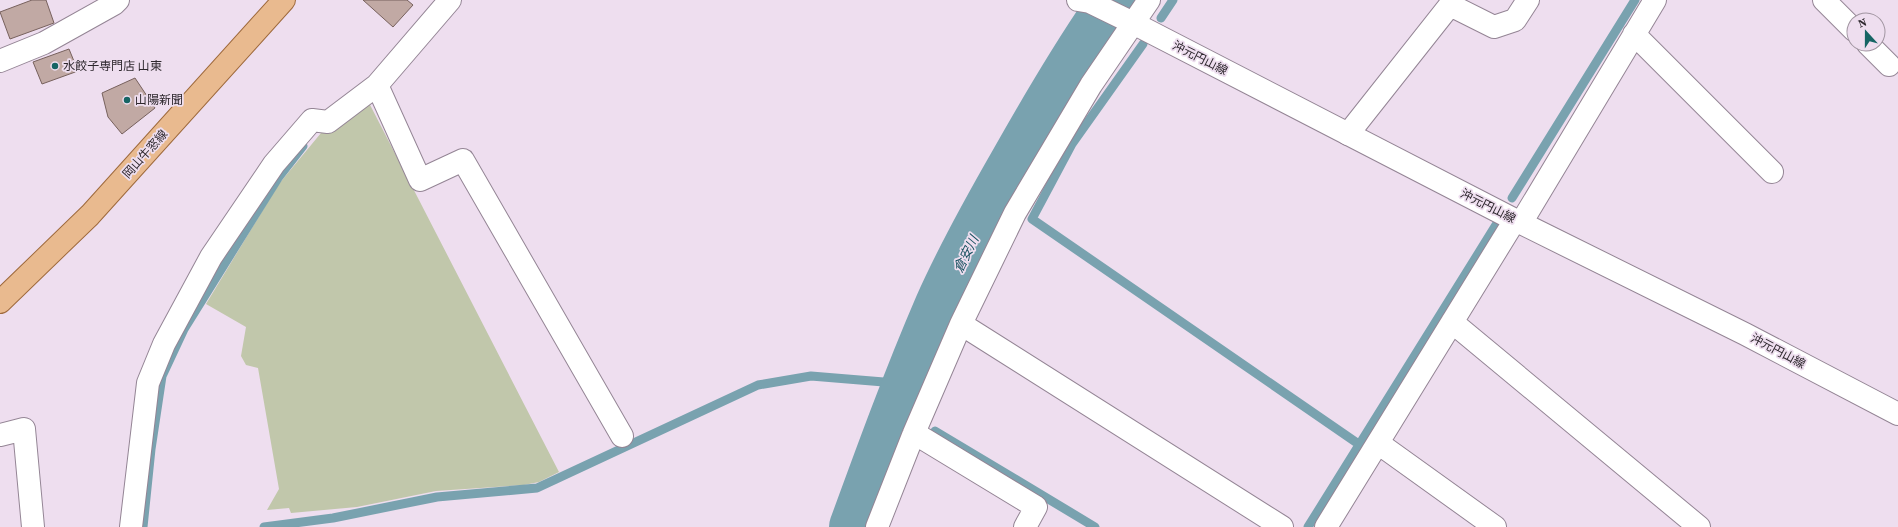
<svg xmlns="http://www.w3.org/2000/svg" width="1898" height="527" font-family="'Source Serif 4','Noto Sans JP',serif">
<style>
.green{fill:#c1c7ab}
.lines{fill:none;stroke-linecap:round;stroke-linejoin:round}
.stream{stroke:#79a2af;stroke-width:9}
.river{stroke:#79a2af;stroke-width:52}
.building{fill:#c1a9a4;stroke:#77615d}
.minor-casing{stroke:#948595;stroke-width:24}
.secondary-casing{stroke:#948595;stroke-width:24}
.primary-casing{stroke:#9e693c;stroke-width:24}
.minor{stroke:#fff;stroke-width:22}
.secondary{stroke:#fff;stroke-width:22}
.primary{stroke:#e9ba8f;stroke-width:22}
.poi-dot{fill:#166564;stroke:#eedeef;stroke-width:1.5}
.labels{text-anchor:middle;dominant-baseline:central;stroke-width:3.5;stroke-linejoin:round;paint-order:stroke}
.street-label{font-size:12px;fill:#2d272d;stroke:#eedeef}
.poi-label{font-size:12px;fill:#2d272d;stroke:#eedeef;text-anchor:start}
.water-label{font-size:13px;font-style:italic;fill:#16505f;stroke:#eedeef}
</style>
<rect width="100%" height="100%" fill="#eedeef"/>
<path class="green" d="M367,99L559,472L539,482L524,485L436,491L357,507L291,513L289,508L267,510L279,489L258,368L246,365L241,356L246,327L206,304L278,185L321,133L332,128Z"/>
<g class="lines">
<path class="stream" d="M1161,18L1173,0
M1143,44L1072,144L1032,219L1360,445
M1512,198L1635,0
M896,413L908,415
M935,431L1095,527
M143,527L151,449L162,376L184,329L278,178L303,146
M264,527L333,518L437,497L537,488L758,385L811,376L908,384
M1308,527L1496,225"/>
<path class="river" d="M855,527C882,453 909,379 940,307C962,257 989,209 1016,162C1047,107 1079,52 1116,0"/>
</g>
<path class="building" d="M32,0H46L54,23L10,39L0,12Z
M363,0H407L413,5L393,27Z
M69,49L78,71L42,84L33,62Z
M135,78L155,108L122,134L108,117L102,93Z"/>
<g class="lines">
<g class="minor-casing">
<path id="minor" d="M1824,0L1854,30
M1634,34L1772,172
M1868,44L1889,65
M0,61L44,43L114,4L118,0
M377,85L420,180L463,160L622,436
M1348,134L1450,5L1494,27L1515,20L1528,0
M1521,223L1655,0
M1452,322L1699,527
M961,324L1282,527
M914,433L1036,507L1025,527
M0,435L24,429L33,527
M1378,443L1495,527
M131,527L148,383L164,344L211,257L274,164L312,120L328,122L377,85L450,0
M877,527L914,433L961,324L1015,213L1091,85L1149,0
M1326,527L1515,220"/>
</g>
<g class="secondary-casing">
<path id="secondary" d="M1078,0L1090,2L1133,23L1515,220L1745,334L1898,414"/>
</g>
<g class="primary-casing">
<path id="primary" d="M0,302L90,215L284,0"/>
</g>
<use href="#minor" class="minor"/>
<use href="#secondary" class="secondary"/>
<use href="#primary" class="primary"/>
</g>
<g class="poi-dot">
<circle cx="55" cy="66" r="4"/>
<circle cx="127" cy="100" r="4"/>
</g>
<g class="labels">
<g class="street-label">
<text transform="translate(1200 58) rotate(27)">沖元円山線</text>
<text transform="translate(145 154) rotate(-48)">岡山牛窓線</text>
<text transform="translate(1488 206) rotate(27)">沖元円山線</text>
<text transform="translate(1778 351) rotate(28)">沖元円山線</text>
</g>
<g class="poi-label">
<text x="63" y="66">水餃子専門店 山東</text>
<text x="135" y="100">山陽新聞</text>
</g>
<g class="water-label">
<text transform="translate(966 254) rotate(-64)">倉安川</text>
</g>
</g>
<g transform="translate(1866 32) rotate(339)"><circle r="19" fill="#eedeef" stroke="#a195a1"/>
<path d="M0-3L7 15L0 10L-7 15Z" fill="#166564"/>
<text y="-6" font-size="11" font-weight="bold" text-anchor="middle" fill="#2d272d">N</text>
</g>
</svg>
